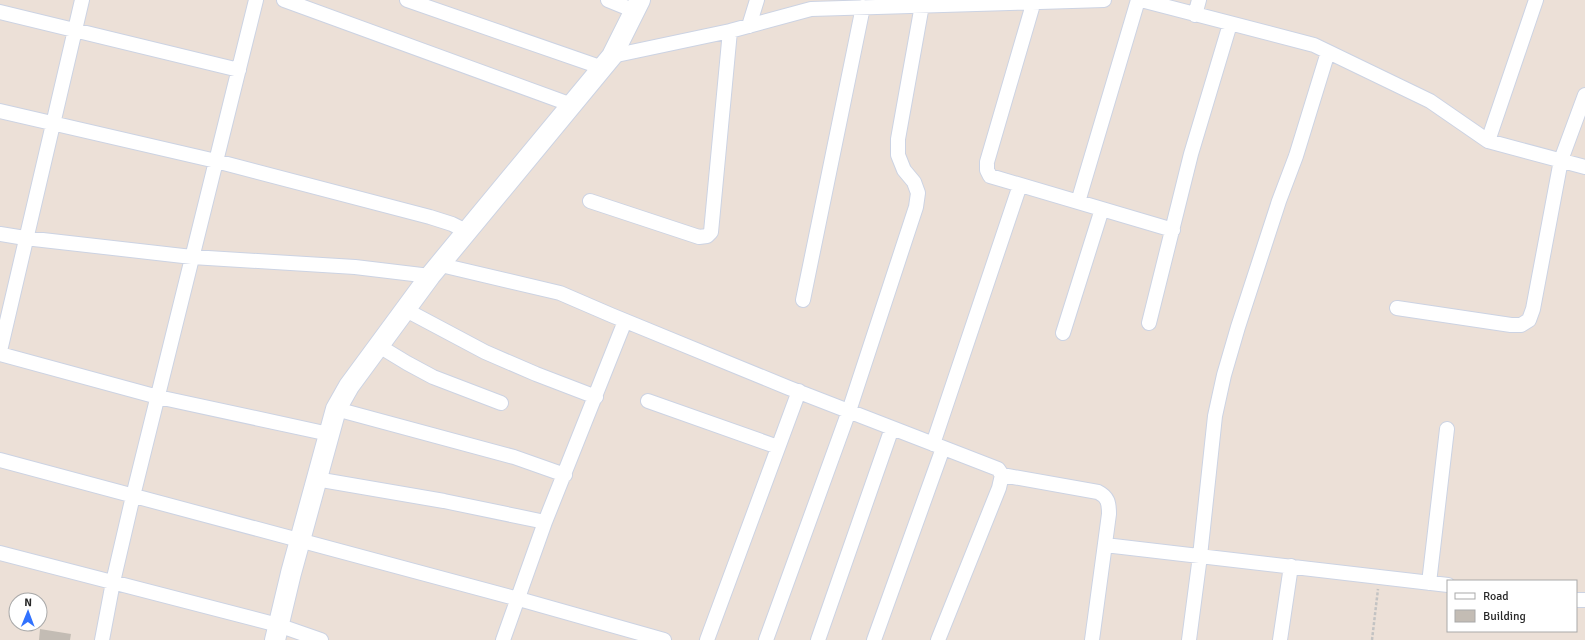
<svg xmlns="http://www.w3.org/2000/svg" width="1585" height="640" font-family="Signika,sans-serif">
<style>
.building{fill:#c3bcb4}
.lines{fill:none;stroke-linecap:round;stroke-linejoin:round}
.street-casing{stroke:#ccd3e3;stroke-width:16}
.secondary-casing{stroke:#ccd3e3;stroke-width:22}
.path{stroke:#c3c3c3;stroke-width:2.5;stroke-dasharray:3 2;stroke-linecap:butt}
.street{stroke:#fff;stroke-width:14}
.secondary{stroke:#fff;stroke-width:20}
</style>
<rect width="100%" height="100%" fill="#ece0d7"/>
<path class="building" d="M40,629L71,634L70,640H39Z"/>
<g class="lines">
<g class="street-casing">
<path id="street" d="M284,0L572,105
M407,0L603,68
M608,0L635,11
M1141,0L1314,45L1430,101L1488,141L1585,167
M1034,1L987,162V170L990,176L1173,230
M0,12L239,70
M1195,15L1199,0
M749,26L757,0
M612,56L730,31L811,9L1104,0
M0,111L216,161L430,217L452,224L468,232
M1488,141L1536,0
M590,201L699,237L707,236L711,232L730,31
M1078,202L1138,0
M0,234L25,238L192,257L355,267L430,276
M441,265L560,293L611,315L789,388L998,469L1002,475L999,488L938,640
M803,300L863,7
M1397,308L1511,325H1521L1529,320L1533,309L1561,160L1585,95
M406,310L485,352L536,374L596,397
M1149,323L1191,154L1230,24
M1063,333L1102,209
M379,346L407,363L433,377L501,403
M0,351L82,0
M0,354L158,397L329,434
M648,401L778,447
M336,409L514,457L565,475
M933,444L1020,185
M0,460L526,601L664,640
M1002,475L1098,492C1108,497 1109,503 1109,514L1092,640
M316,479L444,501L545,522
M1105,545L1448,585
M0,553L278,625L321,640
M1429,583L1447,429
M1576,600H1585
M102,640L113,582L133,496L256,0
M503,640L545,522L625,321
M707,640L799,391
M766,640L849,411L916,207L918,193L914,182L904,170L898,155V139L922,5
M818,640L892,428
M874,640L943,448
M1189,640L1200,556L1215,416L1224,375L1238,327L1279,201L1296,156L1328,52
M1280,640L1291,566"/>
</g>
<g class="secondary-casing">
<path id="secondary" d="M275,640L291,573L336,409L349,386L430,276L612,56L640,0"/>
</g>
<path class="path" d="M1372,640L1378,589"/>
<use href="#street" class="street"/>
<use href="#secondary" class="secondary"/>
</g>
<rect x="1447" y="580" width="130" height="52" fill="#ffffff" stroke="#a9a9a9"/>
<rect x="1455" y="593" width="20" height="6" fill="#ffffff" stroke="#a9a9a9"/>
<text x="1483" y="600" font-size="12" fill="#282828">Road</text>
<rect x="1455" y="610" width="20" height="12" fill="#c3bcb4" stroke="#a9a9a9"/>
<text x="1483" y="620" font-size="12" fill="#282828">Building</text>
<g transform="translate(28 612) rotate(1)"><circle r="19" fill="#ffffff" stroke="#a9a9a9"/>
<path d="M0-3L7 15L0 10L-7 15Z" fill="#3172ff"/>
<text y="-6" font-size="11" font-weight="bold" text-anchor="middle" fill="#282828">N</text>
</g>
</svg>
